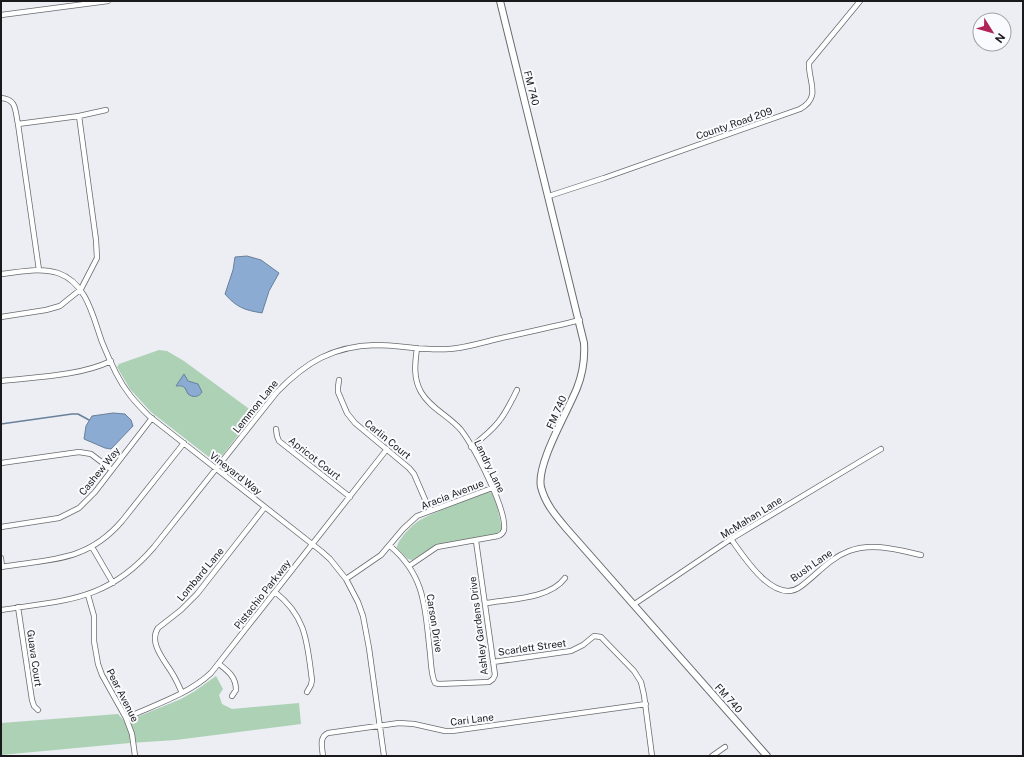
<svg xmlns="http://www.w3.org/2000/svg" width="1024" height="757" font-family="'Public Sans',sans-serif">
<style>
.green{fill:#add1b4}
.water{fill:#8babd2;stroke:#69809b}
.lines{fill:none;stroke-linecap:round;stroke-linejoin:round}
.stream{stroke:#69809b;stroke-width:1.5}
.street-casing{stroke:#696b6f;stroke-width:6}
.secondary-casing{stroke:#696b6f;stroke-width:8}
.street{stroke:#fff;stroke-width:4.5}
.secondary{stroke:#fff;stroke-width:6}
.labels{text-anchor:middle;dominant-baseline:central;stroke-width:4;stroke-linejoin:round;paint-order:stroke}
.street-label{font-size:10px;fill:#1a1a1c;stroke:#fafbff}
</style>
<rect width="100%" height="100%" fill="#eceef3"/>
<path class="green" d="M159,350L167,351L184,361L252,411V417L218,461H214L151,412L130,389L117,367L119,364Z
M489,492L492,493L497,506L502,529L499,534L436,545L412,560L408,559L397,548C397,540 413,524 420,520C439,510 468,499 489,492Z
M216,676L223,689L219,695L222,704L232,709L299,703L301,724L176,740L130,743L1,755V723L118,714L125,722L181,699L195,691Z"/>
<path class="water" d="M247,256L261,260L279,273L269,291L262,313C245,310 237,308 225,294L233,270L235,257Z
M184,374L188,381L198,384L202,392C199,397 193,398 188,394C187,392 186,390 185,388C182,385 179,386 176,386Z
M113,413L125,414L131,420L133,426L111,449L105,448L84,439L86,426L92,416Z"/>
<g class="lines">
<path class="stream" d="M1,424L72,414H78L89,420"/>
<g class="street-casing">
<path id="street" d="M1,15L108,1
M1,98C17,99 15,111 18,124L39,270
M18,124L79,116L106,110
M549,196L604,178L800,109C822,97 808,81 809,63L860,1
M1,274C20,272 40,267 58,273C87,283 93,317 102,342C106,352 111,363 116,373C125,391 135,402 149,416L321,551L330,559L346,579L358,602L363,616L369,648L384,756
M1,317L46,310L60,306L81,289L97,258L96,240L79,116
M339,380L338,387V392L347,413L355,423L409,468L414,474L430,511
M1,381C35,377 80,376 111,361
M276,429L277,436L279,441L350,497
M471,447C497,427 503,419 517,390
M1,463L79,452L91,454L112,470
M1,527L59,518L79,508L95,492L152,418
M731,539C744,557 774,605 800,587C817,575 828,559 849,551C872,542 898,550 921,555
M390,546C426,576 425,609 430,653C431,662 431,675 435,683L439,684L489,682L493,679L495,675L476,541
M92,547L113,583
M1,558L2,567
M409,566L437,547L498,536C501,535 503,533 504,530C507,509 474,447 461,430C449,416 430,408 421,392C413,378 415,363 417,348
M1,567C50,559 87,562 122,521L184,443
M346,579L381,555L403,529L417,516L492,488
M275,592C307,617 307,643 312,680L311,685L307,692
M88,595L94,616V641L98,664L102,675L126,718L132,734L135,756
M486,603C510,599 550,599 565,578
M633,605L731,539L881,449
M18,607L32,700L34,706L38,710
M1,610C66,600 108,601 154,547L277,392C306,362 333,346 376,345C400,345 425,351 449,349C465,348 481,343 497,339C524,333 552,327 580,320
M493,662L571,651L583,645L594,636L601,637L634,671L641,682L644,695L652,756
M219,664C228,671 236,677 236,690L232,696
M182,693C179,686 176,679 172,673C165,661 148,643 158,628L181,610L197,594L265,507
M126,718C154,705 189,694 211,673L387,449
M323,756C322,747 319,737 328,733L399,723L414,724L445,731H452L646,704
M712,756L725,747"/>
</g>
<g class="secondary-casing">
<path id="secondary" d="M500,1L584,343C585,359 583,373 577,388C568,411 536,464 541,487C545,503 555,515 566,528L767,756"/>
</g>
<use href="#street" class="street"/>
<use href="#secondary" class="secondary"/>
</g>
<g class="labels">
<g class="street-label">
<text transform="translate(532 88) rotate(76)">FM 740</text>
<text transform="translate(734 123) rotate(-19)">County Road 209</text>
<text transform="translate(255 406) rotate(-51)">Lemmon Lane</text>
<text transform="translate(556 412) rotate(-66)">FM 740</text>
<text transform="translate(388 439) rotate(39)">Carlin Court</text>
<text transform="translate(315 458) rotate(38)">Apricot Court</text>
<text transform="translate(490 466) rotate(64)">Landry Lane</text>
<text transform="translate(99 471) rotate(-51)">Cashew Way</text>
<text transform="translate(236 473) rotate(38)">Vineyard Way</text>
<text transform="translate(452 494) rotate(-21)">Aracia Avenue</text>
<text transform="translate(751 517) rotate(-32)">McMahan Lane</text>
<text transform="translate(811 565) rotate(-35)">Bush Lane</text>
<text transform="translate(200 574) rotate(-50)">Lombard Lane</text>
<text transform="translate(262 594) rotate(-52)">Pistachio Parkway</text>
<text transform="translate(435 623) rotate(81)">Carson Drive</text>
<text transform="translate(478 626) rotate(-97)">Ashley Gardens Drive</text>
<text transform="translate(532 647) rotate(-8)">Scarlett Street</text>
<text transform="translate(35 658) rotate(82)">Guava Court</text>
<text transform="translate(123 695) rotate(63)">Pear Avenue</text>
<text transform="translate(729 698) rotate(48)">FM 740</text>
<text transform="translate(472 719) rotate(-7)">Cari Lane</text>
</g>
</g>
<rect width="1024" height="757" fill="none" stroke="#1a1a1c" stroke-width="4"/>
<g transform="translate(992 32) rotate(127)"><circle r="19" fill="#fafbff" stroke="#a0a1a4"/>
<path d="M0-3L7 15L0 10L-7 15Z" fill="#b12359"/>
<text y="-6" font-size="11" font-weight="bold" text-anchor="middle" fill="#1a1a1c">N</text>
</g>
</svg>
